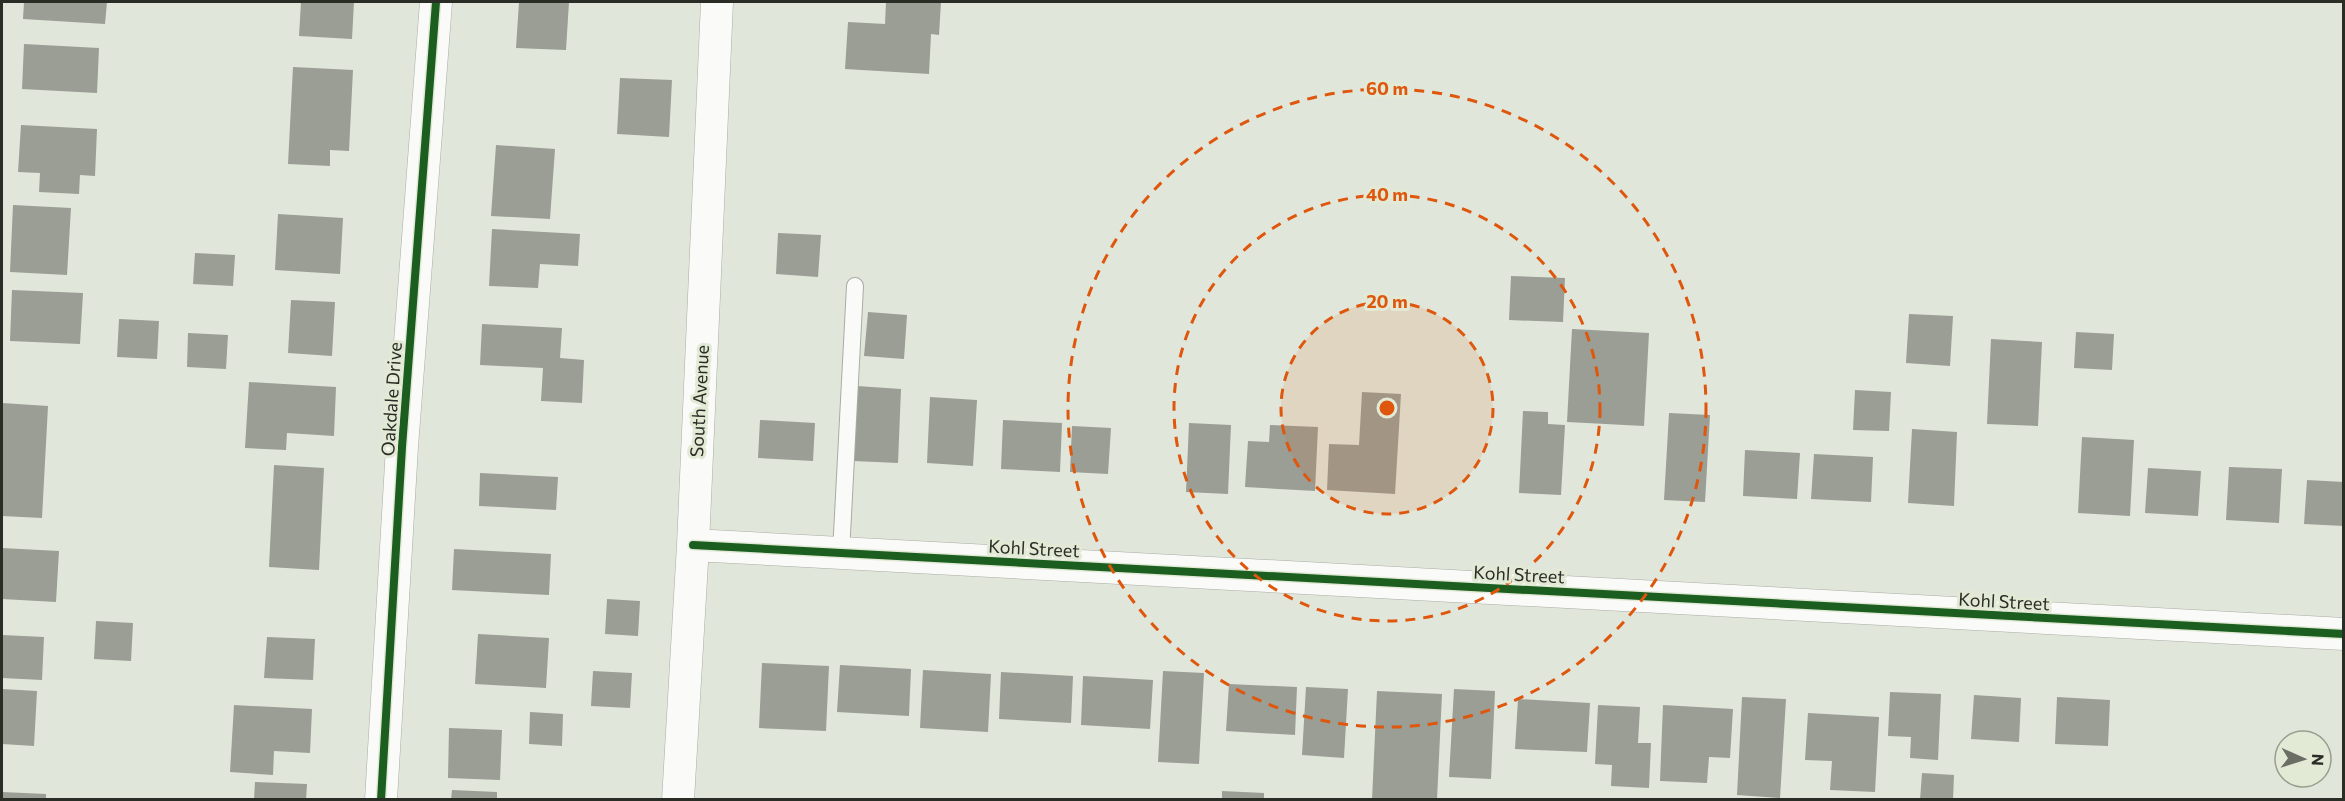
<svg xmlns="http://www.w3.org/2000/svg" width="2345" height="801" font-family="Commissioner,sans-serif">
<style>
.building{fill:#9a9e95}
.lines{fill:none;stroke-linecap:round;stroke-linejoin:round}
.service-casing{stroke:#a8aca3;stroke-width:18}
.minor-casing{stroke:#a8aca3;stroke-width:33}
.service{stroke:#fafbf9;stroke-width:16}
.minor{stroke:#fafbf9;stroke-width:32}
.cycleway-casing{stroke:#e2ead6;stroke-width:11}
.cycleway{stroke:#1b5e20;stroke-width:8}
.ring{fill:none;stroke:#de570d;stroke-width:3;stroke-dasharray:10 8}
.labels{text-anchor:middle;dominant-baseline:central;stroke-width:6;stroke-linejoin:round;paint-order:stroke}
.street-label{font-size:18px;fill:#2a2d26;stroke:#e2ead6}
.centre{fill:#de570d;stroke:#e2ead6;stroke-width:3}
.ring-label{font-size:18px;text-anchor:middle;font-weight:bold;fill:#de570d;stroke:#e2ead6;stroke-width:6;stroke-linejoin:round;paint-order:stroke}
</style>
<rect width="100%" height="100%" fill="#e1e6da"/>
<path class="building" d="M24,2H107L105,24L23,19Z
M301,2H354L352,39L299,36Z
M519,2H569L566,50L516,48Z
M886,2H941L939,35L931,34L929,74L845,69L848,22L885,24Z
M24,44L99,48L97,93L22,89Z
M293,67L353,70L349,151L330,150V166L288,164Z
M620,78L672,80L669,137L617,134Z
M21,125L97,129L95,176L80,175L79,194L39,192L40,173L18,172Z
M496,145L555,149L550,219L491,216Z
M13,205L71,208L67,275L10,272Z
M278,214L343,218L340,274L275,270Z
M492,229L580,234L578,266L540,264L538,288L489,286Z
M778,233L821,235L818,277L776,274Z
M195,253L235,255L233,286L193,284Z
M1511,276L1565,278L1563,322L1509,320Z
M12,290L83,293L80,344L10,341Z
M291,300L335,302L332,356L288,353Z
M868,312L907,315L904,359L864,356Z
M1909,314L1953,316L1950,366L1906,363Z
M119,319L159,321L157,359L117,357Z
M482,324L562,328L560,358L584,360L582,403L541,401L543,368L480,365Z
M1572,329L1649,333L1644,426L1567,422Z
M2076,332L2114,334L2112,370L2074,368Z
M188,333L228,335L226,369L187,367Z
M1991,339L2042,342L2038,426L1987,424Z
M249,382L336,387L334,436L287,433L286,450L245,448Z
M857,386L901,389L898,463L853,461Z
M1855,390L1891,392L1889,431L1853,430Z
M1362,392L1401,394L1395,494L1327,490L1329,444L1359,445Z
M930,397L977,400L973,466L927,463Z
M2,403L48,406L42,518L2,516Z
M1523,411L1548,412V424L1565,425L1561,495L1519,493Z
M1669,413L1710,415L1705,502L1664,500Z
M760,420L815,423L813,461L758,458Z
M1003,420L1062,423L1060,472L1001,469Z
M1189,423L1231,425L1228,494L1186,492Z
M1270,425L1318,427L1315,491L1245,487L1248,441L1269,442Z
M1072,426L1111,428L1108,474L1070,472Z
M1912,429L1957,432L1954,506L1908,503Z
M2082,437L2134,440L2130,516L2078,513Z
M1745,450L1800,453L1797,499L1743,496Z
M1814,454L1873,457L1871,502L1811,499Z
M274,465L324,468L319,570L269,567Z
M2229,467L2282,469L2279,523L2226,520Z
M2148,468L2201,471L2198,516L2145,513Z
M480,473L558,477L556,510L479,506Z
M2307,480L2344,482V526L2304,524Z
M2,548L59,551L56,602L2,599Z
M454,549L551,554L549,595L452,590Z
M607,599L640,601L638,636L605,634Z
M96,621L133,623L131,661L94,659Z
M478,634L549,638L546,688L475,684Z
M2,635L44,637L42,680L2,678Z
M267,637L315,639L313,680L264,678Z
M762,663L829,666L826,731L759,728Z
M840,665L911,669L909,716L837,712Z
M923,670L991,674L988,732L920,728Z
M593,671L632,673L630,708L591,706Z
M1163,671L1204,673L1199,764L1158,762Z
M1001,672L1073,676L1071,723L999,719Z
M1083,676L1153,680L1150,729L1081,725Z
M1229,684L1297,687L1295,735L1226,731Z
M1306,687L1348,689L1344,758L1302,755Z
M2,689L37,691L34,746L2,744Z
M1454,689L1495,691L1491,779L1449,777Z
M1377,691L1442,694L1437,800H1372Z
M1890,692L1941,694L1938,760L1910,758L1911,737L1888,736Z
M1974,695L2021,698L2019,742L1971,739Z
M1742,697L1786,699L1780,798L1737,795Z
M2057,697L2110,700L2108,746L2055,744Z
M1518,699L1590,703L1587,752L1515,749Z
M234,705L312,709L310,753L274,751L273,775L230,772Z
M1598,705L1640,707L1638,743H1651L1649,788L1611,786L1612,765L1595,764Z
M1663,705L1733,709L1730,758L1709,757L1707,783L1660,781Z
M530,712L563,714L562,746L529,744Z
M1808,713L1879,717L1875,792L1830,790L1832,761L1805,760Z
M449,728L502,730L500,780L448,778Z
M1922,773L1954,775L1953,800H1920Z
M255,782L307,784L306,800H254Z
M452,790L497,792V800H451Z
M1222,791L1264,793V800H1222Z
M2,792L46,794V800H2Z"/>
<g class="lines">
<g class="service-casing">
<path id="service" d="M841,553L855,286"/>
</g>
<g class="minor-casing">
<path id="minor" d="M693,545L2344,634
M381,800L402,447L436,2
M678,800L693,545L717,2"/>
</g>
<use href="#service" class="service"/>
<use href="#minor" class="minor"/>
<g class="cycleway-casing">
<path id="cycleway" d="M693,545L2344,634
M381,800L402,447L436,2"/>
</g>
<use href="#cycleway" class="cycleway"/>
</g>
<circle cx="1387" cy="408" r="106" fill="#de570d" fill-opacity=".12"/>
<g class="ring">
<circle cx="1387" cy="408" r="106"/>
<circle cx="1387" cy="408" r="213"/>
<circle cx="1387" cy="408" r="319"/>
</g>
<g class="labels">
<g class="street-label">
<text transform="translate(391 399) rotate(-86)">Oakdale Drive</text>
<text transform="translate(699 401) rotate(-87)">South Avenue</text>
<text transform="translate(1034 548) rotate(3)">Kohl Street</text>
<text transform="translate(1519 574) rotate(3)">Kohl Street</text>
<text transform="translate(2004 601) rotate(3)">Kohl Street</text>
</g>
</g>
<circle cx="1387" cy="408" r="9" class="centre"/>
<g class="ring-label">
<text x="1387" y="95">60 m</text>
<text x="1387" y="201">40 m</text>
<text x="1387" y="308">20 m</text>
</g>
<rect width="2345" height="801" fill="none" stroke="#2a2d26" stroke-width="6"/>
<g transform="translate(2303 759) rotate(93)"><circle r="28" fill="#e2ead6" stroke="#989e90" stroke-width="1.5"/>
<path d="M0-4.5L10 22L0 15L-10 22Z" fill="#6a6e65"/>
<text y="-9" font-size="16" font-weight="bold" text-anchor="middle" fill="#2a2d26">N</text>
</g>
</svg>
